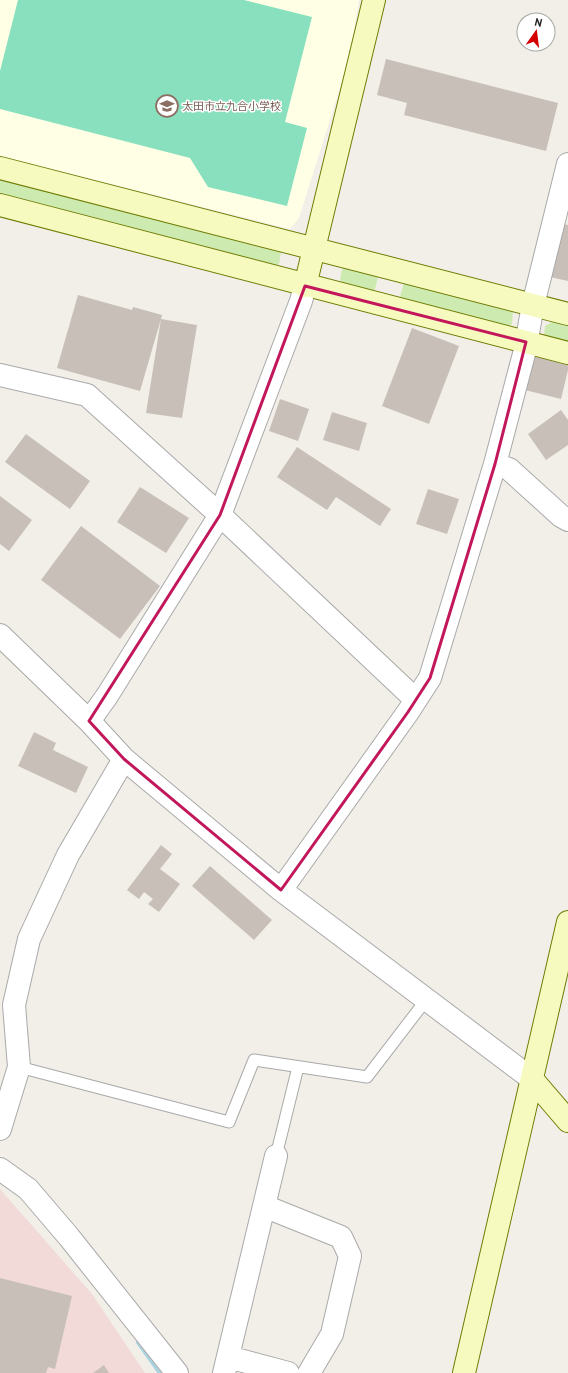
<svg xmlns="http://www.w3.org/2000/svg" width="568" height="1373" font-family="'PT Sans','Noto Sans JP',sans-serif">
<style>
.commercial{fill:#f2dad9}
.education{fill:#ffffe5}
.grass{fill:#cdebb0}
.pitch{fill:#88e0be}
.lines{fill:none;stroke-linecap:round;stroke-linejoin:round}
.stream{stroke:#aad3df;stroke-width:6}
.building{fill:#c7bfb8}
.lane-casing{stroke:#a9a9a9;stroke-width:13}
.street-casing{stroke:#a9a9a9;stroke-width:24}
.secondary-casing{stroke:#707d05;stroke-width:24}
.lane{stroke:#fff;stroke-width:11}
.street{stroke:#fff;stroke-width:22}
.secondary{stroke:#f7fabf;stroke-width:22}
.marked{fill:none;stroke:#c2185b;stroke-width:3;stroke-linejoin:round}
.labels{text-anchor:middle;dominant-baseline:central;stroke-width:3;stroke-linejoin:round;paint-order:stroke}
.education-label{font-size:11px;fill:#785e54;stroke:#fff;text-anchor:start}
</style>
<rect width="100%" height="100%" fill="#f2efe9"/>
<path class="commercial" d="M0,1189L92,1294L145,1373H0Z"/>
<path class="education" d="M0,0H359L350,56L299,218L290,229L0,156Z"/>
<path class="grass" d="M0,177L273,244L281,252L279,264L269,270L0,201Z
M351,265L379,273L373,297L347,290L340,280L342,269Z
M405,279L507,306L513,312L512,324L504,330L398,304Z
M557,319L568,322V348L544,336L545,326Z"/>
<path class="pitch" d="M18,0H244L312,17L285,122L307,128L287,206L208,187L190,158L0,109V71Z"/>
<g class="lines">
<path class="stream" d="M139,1342L161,1373"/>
</g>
<path class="building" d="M386,59L558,103L546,151L404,115L407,103L377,95Z
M564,224L568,225V281L550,277Z
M78,295L132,310L133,307L162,315L161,319L197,325L182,418L146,413L161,319L140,391L57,368Z
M412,328L459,346L429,424L382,406Z
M534,356L568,364V370L561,399L525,390Z
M280,399L309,409L298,441L269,431Z
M561,410L568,420V445L546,460L528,434Z
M332,412L367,423L359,451L323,440Z
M26,434L90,481L70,509L5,462Z
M297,447L391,509L380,526L336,497L327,510L277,477Z
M140,487L189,518L166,553L117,522Z
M428,489L459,499L447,534L416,524Z
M0,496L32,520L9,551L0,544Z
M81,526L160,586L120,639L41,580Z
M34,732L56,743L53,750L88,767L76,793L18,766Z
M161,845L172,854L160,869L180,884L159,912L148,904L153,899L144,892L139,899L127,890Z
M210,866L272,920L254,940L192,886Z
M0,1278L72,1296L55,1369L48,1367L46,1373H0Z
M104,1365L109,1373H93Z"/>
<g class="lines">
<g class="lane-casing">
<path id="lane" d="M19,1067L229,1122L254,1060L367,1077L426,1000
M276,1156L298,1067"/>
</g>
<g class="street-casing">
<path id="street" d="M0,375L87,395L220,515L416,700
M495,464L509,469L561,516L568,520
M0,635L89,721L124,759L281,890L532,1079
M89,721L107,696L220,515L301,301L305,286
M281,890L408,712L430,678L495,464L525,350L533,305L568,164
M0,1129L19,1067L14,1005L29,939L68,855L124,759
M0,1169L28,1189L69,1237L177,1373
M264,1206L341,1237L350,1256L332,1334L309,1373
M228,1357L288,1373
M224,1373L276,1156"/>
</g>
<g class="secondary-casing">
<path id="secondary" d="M0,168L568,314
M0,205L568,353
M305,286L374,0
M532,1079L568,1121
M464,1373L568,922"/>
</g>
<use href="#lane" class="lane"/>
<use href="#street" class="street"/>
<use href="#secondary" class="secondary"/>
</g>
<path class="marked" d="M305,286L526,342L495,464L430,678L408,712L281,890L124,759L89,721L220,515Z"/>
<defs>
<g id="school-ring" transform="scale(1.15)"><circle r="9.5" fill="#fff" stroke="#8d6e63" stroke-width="1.5"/><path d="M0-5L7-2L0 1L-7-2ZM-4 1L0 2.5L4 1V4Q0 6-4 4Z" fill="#8d6e63"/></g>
</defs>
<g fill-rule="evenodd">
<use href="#school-ring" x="167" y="106"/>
</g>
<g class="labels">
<g class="education-label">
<text x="182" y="106">太田市立九合小学校</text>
</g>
</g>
<g transform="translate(536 32) rotate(14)"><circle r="19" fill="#ffffff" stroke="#a7a7a7"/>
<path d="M0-3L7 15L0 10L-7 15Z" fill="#d40000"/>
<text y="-6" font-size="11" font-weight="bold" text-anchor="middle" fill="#222222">N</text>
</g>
</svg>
